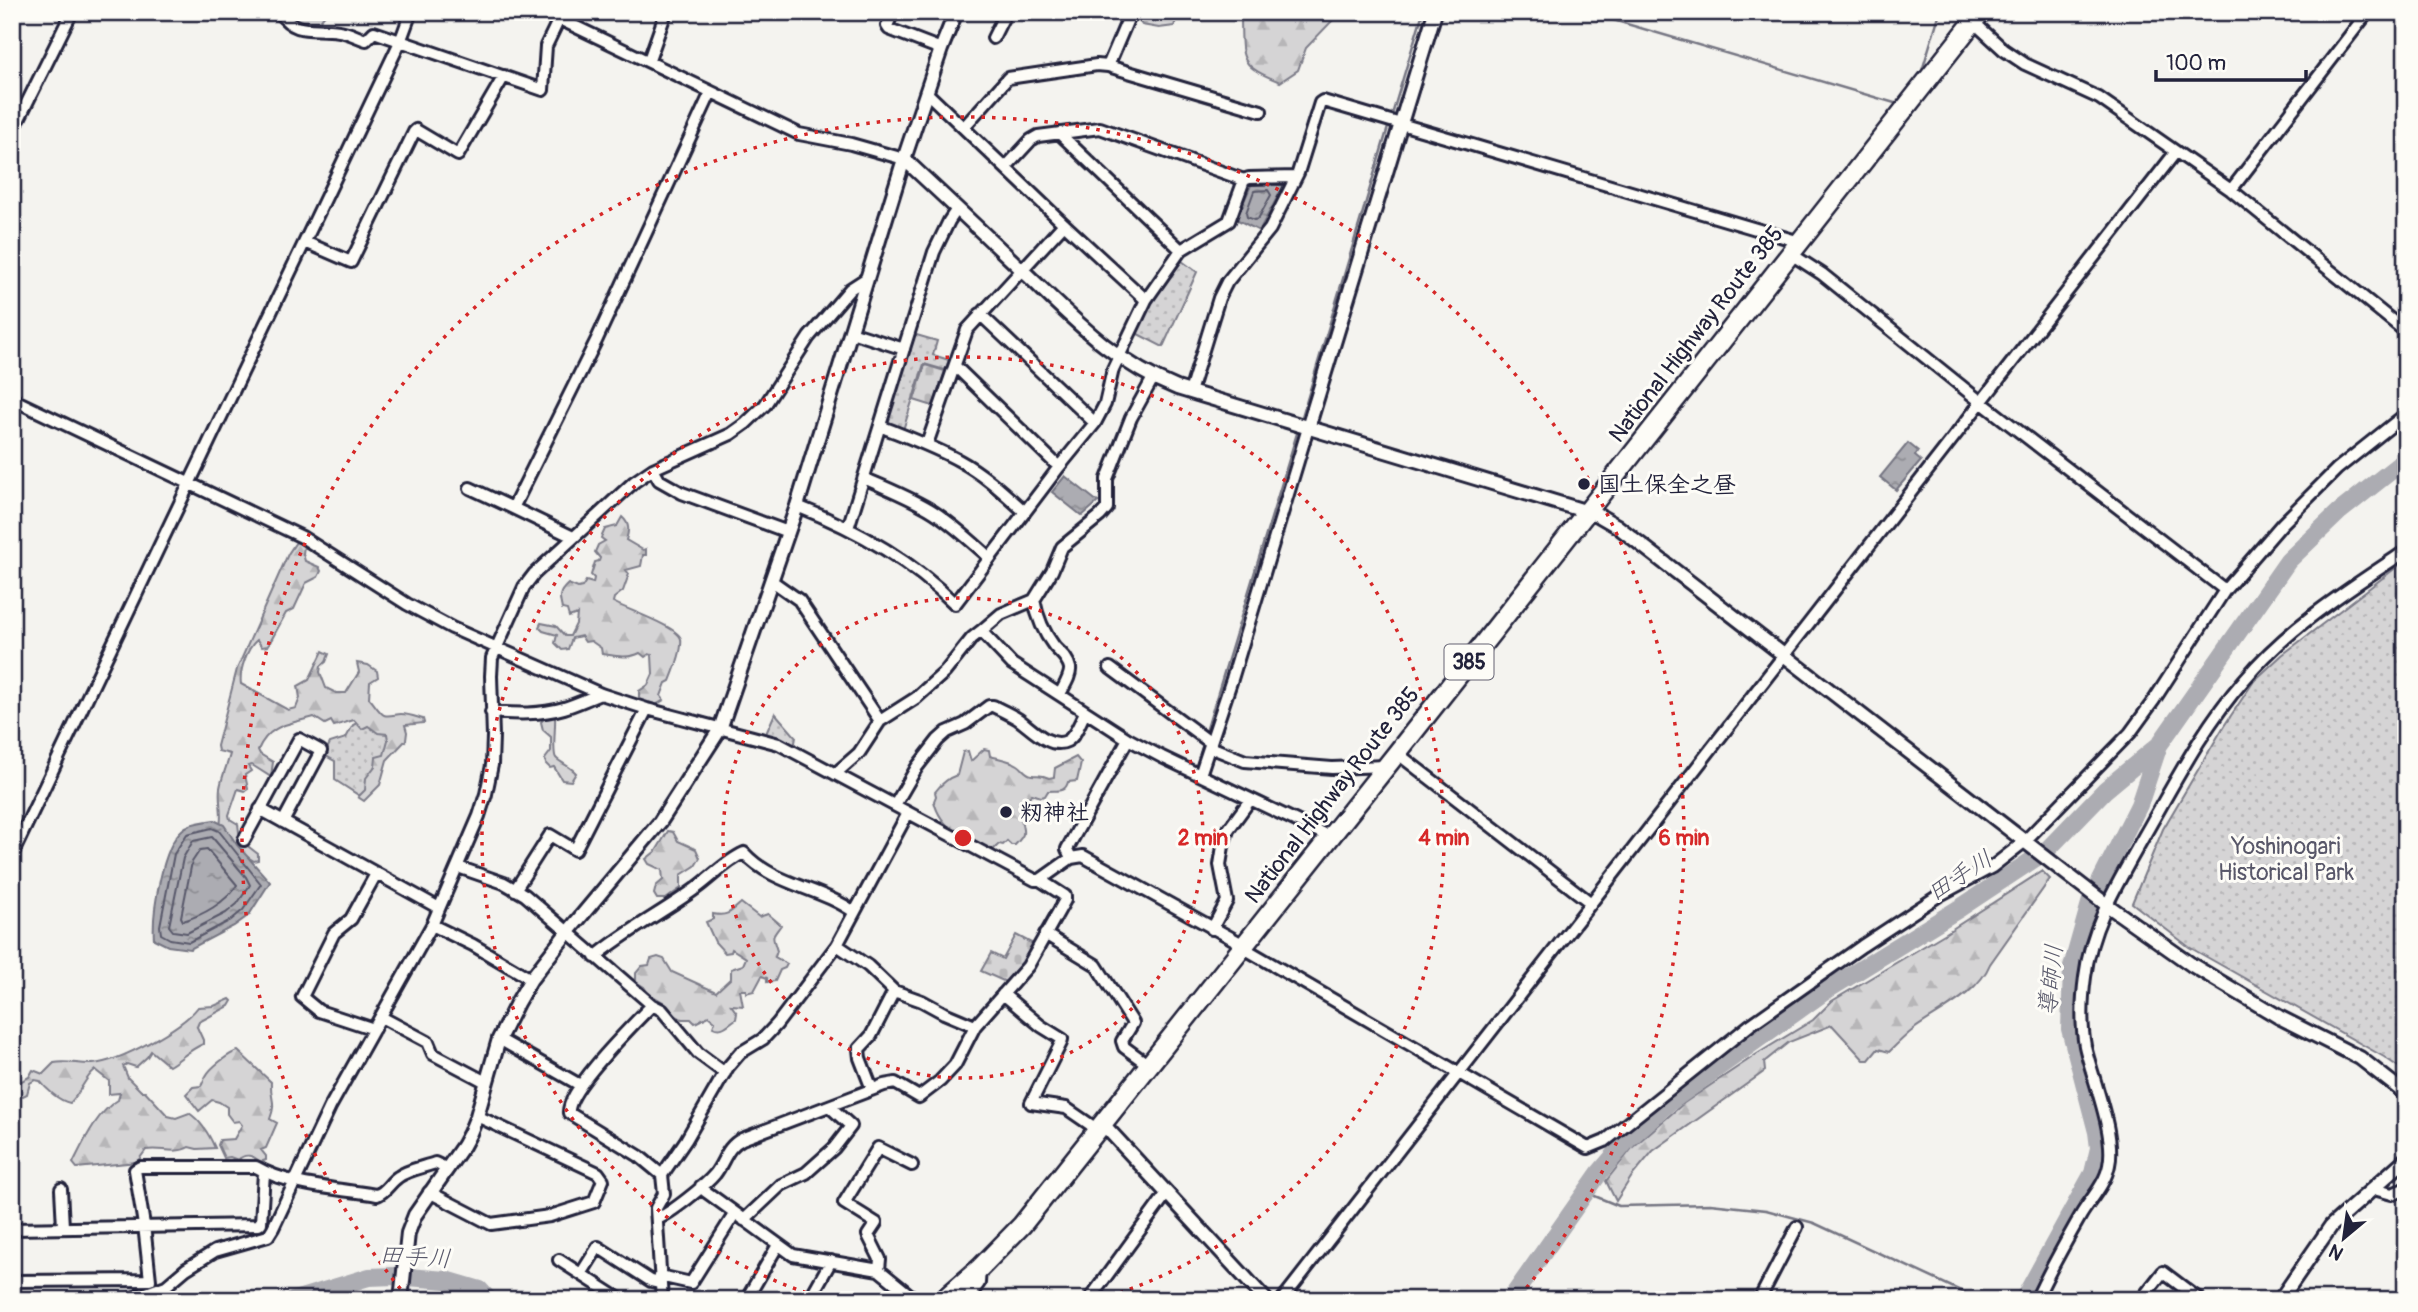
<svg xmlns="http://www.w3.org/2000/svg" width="2418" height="1312" font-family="Pangolin,'Klee One',sans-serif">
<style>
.grass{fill:url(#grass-dots);stroke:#7c7b88;stroke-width:2}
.forest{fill:url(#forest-firs);stroke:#7c7b88;stroke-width:2}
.cemetery{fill:url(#cemetery-stones);stroke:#7c7b88;stroke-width:2}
.water{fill:url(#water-ripples);stroke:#757582;stroke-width:2}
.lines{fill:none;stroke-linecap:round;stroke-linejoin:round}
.shore{stroke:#59596b;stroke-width:2}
.stream{stroke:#757582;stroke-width:2.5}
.river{stroke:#acacb2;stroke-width:18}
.minor-casing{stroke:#22223b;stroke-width:16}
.tertiary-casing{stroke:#22223b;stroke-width:18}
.trunk-casing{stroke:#22223b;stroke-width:23}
.minor{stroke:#fdfcf7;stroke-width:10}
.tertiary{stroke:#fdfcf7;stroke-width:12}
.trunk{stroke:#fdfcf7;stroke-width:18}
.ring{fill:none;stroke:#d62828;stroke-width:3.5;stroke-dasharray:3.5 7}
.poi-dot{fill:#22223b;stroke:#fdfcf7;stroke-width:2.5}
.labels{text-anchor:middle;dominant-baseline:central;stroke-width:6;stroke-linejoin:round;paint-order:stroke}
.shield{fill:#fdfcf7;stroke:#646373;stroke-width:2}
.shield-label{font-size:21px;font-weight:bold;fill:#22223b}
.street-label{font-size:23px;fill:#22223b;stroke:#fdfcf7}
.poi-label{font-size:23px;font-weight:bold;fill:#22223b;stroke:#fdfcf7;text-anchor:start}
.park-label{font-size:23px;fill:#585769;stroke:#fdfcf7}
.water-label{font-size:24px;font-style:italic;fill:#59596b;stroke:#fdfcf7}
.centre{fill:#d62828;stroke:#fdfcf7;stroke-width:3.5}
.ring-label{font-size:21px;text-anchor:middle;font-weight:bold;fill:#d62828;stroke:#fdfcf7;stroke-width:6;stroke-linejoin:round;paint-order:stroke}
</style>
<defs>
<pattern id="grass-dots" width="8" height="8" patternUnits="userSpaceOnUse" patternTransform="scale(1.75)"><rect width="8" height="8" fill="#d5d4d5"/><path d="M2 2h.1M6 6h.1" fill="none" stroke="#b7b6b8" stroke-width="1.8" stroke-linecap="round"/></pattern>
<pattern id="forest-firs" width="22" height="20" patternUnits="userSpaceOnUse" patternTransform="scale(1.75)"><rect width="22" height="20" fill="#d5d4d5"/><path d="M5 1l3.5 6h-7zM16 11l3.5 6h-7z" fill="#b7b6b8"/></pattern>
<pattern id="cemetery-stones" width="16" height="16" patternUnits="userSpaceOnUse" patternTransform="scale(1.75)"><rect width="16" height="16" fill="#d5d4d5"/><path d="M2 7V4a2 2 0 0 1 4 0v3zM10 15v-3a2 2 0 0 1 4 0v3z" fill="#b7b6b8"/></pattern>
<pattern id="water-ripples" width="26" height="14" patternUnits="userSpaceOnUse" patternTransform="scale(1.75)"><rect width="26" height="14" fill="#acacb2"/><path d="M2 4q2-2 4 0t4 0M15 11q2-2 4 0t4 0" fill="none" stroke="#8c8c92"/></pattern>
</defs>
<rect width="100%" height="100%" fill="#f4f3ef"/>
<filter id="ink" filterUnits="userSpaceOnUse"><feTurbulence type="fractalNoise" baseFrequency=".0143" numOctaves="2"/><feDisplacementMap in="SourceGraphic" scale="14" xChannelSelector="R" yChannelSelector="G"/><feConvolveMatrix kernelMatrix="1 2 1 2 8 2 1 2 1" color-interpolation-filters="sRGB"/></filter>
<g filter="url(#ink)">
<path class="grass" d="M1182,261L1197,272L1163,347L1136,333L1151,303Z
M913,334L937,341L933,355L949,360L945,370L924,364L903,430L890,426L887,421Z
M2406,560V1072L2384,1057L2189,947L2132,903L2163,829L2224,726L2254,681L2282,655Z
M775,713L796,737L794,748L765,736Z
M363,720L395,738L367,793L360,796L335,780V761L324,755L330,743L346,738L353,725Z"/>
<path class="forest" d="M284,12H327L317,24L312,27L291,19Z
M1138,12H1179L1174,26L1159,28L1142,25L1137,18Z
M1208,12H1337L1333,20L1306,48L1298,70L1280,82C1238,65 1242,60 1241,18L1231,13Z
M622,517C630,524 629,531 626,540L643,550L646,549V555H643L641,566L626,570L629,574L623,591L614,598L613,602C625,609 679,627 681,639C683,650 674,671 670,681L666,683L661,696L664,700L654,706L639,701V691L648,685L653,674L652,655L649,654L645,657L640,653C629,659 615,656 602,654L601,648L591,641L585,642L581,636L572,638L568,649L562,650L555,643L557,635L543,631L539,627L541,623L556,626L565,636H570L576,624L577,614L569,617L567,610L562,609C559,597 558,593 568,584L578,588L582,587L586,581L593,583L594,578L591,575L595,562L599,561L600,558L595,552L598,545L605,541L601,538L605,529L617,526Z
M296,542L304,545L303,554L305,561L319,567L321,571L318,577L306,583L294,609L286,613L268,646L262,647L257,640C247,648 239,671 241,684L288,710L296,708L300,698L298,686L309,680L323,651L329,654L326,662L321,666L320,672L326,688L336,693H346L359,672L357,663L368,665L377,671L378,677L370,682L369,698C374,703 379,712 384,715C389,717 396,714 401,714C409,714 416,717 423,719L424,723L405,725L407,732L406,740L387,760L380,785L364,801L358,797L365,790L366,778L375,766L376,757L384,755L388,740L387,734L378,733L368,726L362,729L354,720L334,726L331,721L325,724L314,717C290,724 269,724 258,750L260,754L273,762L271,777L252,765L248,766L251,771L245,775L248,789L245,791L238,789L229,815L230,819L238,824L240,840L258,854V860L254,861L238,851L240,845L237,842H233L219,829C224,818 218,801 220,788C222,776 227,766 230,754L218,751L217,746L237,669L288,554Z
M546,716H555C556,725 552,753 556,758C562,764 570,766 576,773L571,781L562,780L554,767L550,768L546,764L545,759L551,751V737L543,730L541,722Z
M984,749L989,750L990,756C997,758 1012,761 1018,765C1023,768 1025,774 1032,775C1039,776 1041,774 1049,778L1054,777L1055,768L1076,757L1081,763L1077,781L1068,782C1065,793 1057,790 1048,791L1045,796L1041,797L1032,794L1027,799L1029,814L1021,818C1023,834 1027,832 1015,845H1011L1007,841L1003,845L999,844L992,851C967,841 940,829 934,801L936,796L935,792C941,784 948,778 957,775L963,752L968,751L971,761Z
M668,831L673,832L678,841L696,849L700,858L695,866L681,875V888L666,899H657L654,894L656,886L663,880L662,870L649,864L646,859L656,851Z
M2042,871L2050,879L1990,964C1978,994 1939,1011 1914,1029C1905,1036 1897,1044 1889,1052L1878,1049L1869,1060H1864L1832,1025L1789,1042L1764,1062L1765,1071L1653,1151L1632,1176L1616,1201L1606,1181L1633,1147L1684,1103L1757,1054L1813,1020L1832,1001L1946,933Z
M741,903L759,917L768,914L781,925C771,939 772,934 777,951L775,957L787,964L785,968L780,970L775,981L767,982V978L762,976L754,991L746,993V990H740L743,1006L731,1005L737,1013L736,1019C728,1024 722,1032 713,1027L715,1021L709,1016L695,1023L691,1019H682L673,1014L663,1002L648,993L644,987L636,982V973L642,966L649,965L651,959L658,957L664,959L672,972L716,992L731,978V969L743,965L746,958L732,949L731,952L725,953L715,942L706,922L713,919V914C727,917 731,912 741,903Z
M230,999L232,1001L229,1006L199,1022L197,1027L203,1040V1044C189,1050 181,1059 169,1066L151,1051L147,1057L136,1067L127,1064L123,1066L128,1078L141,1091H145L168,1116L176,1118L189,1113C201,1121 209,1134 215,1148L197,1149L189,1147C176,1155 160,1147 146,1150L137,1162L77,1168L73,1163C84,1141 97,1112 118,1100L120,1093L109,1094V1081L95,1070C85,1077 80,1094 70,1103C59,1101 46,1089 40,1081L35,1080L30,1083L27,1094L23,1096L18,1095L14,1090V1085L29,1077L33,1070L43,1074L54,1063C67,1060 80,1065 93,1064C119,1062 182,1028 198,1007L214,1006Z
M238,1051L271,1082C270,1100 277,1101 270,1119L277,1123L266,1148L261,1150L266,1156V1160L260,1162C253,1155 245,1153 238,1160L230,1157L224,1158L218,1145L220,1140L234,1139L242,1125L239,1121L233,1122L227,1114V1107L219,1102L212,1100L199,1111L186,1094L193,1087L201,1086C203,1083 204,1079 206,1076C210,1068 229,1053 238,1051Z"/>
<path class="cemetery" d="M925,365L945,371L933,406L914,400Z
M1016,935L1035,945L1022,968L1008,983L981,971L991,953L1003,959Z"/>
<path class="water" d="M1252,183L1284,185L1259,231L1236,219Z
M1908,443L1918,451L1915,456L1921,461L1896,490L1880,477Z
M1065,476L1098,502L1082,516L1052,492Z
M214,820L224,825L237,845L270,882L249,915L234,926L190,949L168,946L154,939C152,913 162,846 183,829C191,822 205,822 214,820Z"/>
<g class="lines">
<path class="shore" d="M1268,190L1271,195L1258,219L1254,220L1247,217L1246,213L1254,191Z
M212,828L219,831L261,884L243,910L231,920L189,942L170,939L161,934L160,926L174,854L187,834Z
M212,837L246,877L250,885L237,904L226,913L187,933L173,931L169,926L183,858L193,841Z
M207,849L237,885C225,903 203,915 183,921L181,917L192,862L200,850Z"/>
<path class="stream" d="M1586,12L1898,104
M1921,74L1940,12
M1391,118L1423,12
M1301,420L1389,124
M1205,735L1298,430
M1197,765L1204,741
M1585,1192L1619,1206L1710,1204L1766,1210L1814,1223L1980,1300"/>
<path class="river" d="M294,1300L369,1277L395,1276L446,1280L480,1290L489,1300
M1510,1300L1600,1172L1629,1138L1667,1104L1827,990L1960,908L2046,851L2105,790L2159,745L2288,561L2339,512L2406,459
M2023,1300L2093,1173L2099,1148L2097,1132L2070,1029L2072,967L2091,900L2139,805L2159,745"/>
<g class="minor-casing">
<path id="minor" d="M279,12C297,37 314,26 339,31C348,32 357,37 366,40L374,32L543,90L546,46L559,19
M545,12L799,134L851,144L904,159
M893,12L887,26L889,29L941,49
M1970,25L1979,27L2004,50L2025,64L2099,98L2231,190L2406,332
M993,38L1006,12
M649,60L666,12
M1108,66L1131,12
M926,92L1064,224L1146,300
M964,127L1008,78L1097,65L1108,66L1261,111
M12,133L72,12
M1059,133L1181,250
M1244,180L1249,178L1296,177
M2231,190L2368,12
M305,242L351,262L414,132L416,130L458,155L504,76
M1791,254L1822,274L1981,402L2225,590
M980,314L1095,423
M851,332L904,349
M955,366L1059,467
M1190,392L1219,298L1227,282L1270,229L1298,173L1320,103L1323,101L1800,242
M12,399L302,537L407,604L452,628L601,694L647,709L779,744L1035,880H1040L1065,896V900L1028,966L975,1026L955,1065L940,1081L919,1097L895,1083L884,1085L742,1139C726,1147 725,1161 715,1174C705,1186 671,1213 657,1219
M880,426C907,437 935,447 960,461C984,474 1005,494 1025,512
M927,444L967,330L1064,224
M653,469L659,480L682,493L788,532
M864,478C888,489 912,498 934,512C954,525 972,542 990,558
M470,488L513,508
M797,506C856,529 910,559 955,604L1059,467L1095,423L1105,404L1113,369L1146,300L1181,250L1229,221L1244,180L1100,128L1038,136L1031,140L1006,167
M848,528L934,252L949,221L957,209
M573,537L513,508L597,339L711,92
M772,581L799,600L880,721
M981,631L1001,614L1034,600
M1110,668L1211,743
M1060,694C1064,686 1071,676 1070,668C1068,658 1060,653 1054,646C1044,633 1037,616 1034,600L1052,571L1062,547L1100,516L1107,508V479L1131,418L1153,378
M491,712C516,714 540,715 564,708C577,704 589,698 601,694
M1210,747L1245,761L1332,768L1386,766
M1397,753L1591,903
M835,774L859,753L880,721L916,698L945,672L972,638L981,631L1012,664L1128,739L1162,757L1330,837
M1200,775L1232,679L1308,428
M895,805L917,767L938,740L947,732L965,724L989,706H993C1001,710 1010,714 1018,719C1030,727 1050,750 1067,741C1076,736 1080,721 1085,713
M260,809L439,908
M244,840L299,739L321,751L283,822
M12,855L400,42L411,12
M1071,858L1067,849L1128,739
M458,867L504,883L525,895L652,1005C635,1023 566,1090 569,1113L639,1156L662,1175L664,1194L656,1208L662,1300
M1040,880L1071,858L1083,856L1244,945L1249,951L1588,1148L1605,1141L1750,1025L1862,946L1938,896L1992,867L2024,842L2130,733L2154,700L2225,590L2282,524L2337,469L2406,414
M515,890L550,835L575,850L647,709
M432,925L473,945L531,979
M1212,929L1227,901L1220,865L1223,846L1228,830L1250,800
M1045,934L1096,965L1133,1023L1122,1041L1124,1047L1150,1066
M837,945L868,966L894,991L922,1001L944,1013L975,1026
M595,957C626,931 662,913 695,889C712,877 726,861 744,853C773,885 820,887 854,912
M1003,994L1041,1026L1062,1039L1061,1043L1031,1103L1066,1108L1098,1130
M652,1005L662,1010L698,1053L725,1073
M381,1017L428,1042L433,1054L486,1082
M374,1029L319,1011L302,997L334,933L351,919L376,874
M499,1039L580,1085
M872,1089L860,1058L859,1049L871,1036L894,991
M662,1175L686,1140L728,1067L740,1053L763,1039L777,1024L837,945L908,813
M701,1186L705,1191L793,1255L879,1270L916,1300
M61,1189L63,1227
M2374,1189L2392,1194L2406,1188
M429,1192L491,1224L550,1216L594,1202L603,1180L598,1173L477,1116
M744,1220L781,1185L806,1173L834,1148L851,1126L829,1106
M12,1229L259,1225L261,1223L264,1172
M559,1260L621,1300
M879,1270L880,1259L868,1235L876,1223L844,1203L878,1148L912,1165
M581,1274L598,1247L651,1281L660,1283
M660,1276L691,1283L735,1213
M12,1281L150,1280L144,1225L135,1170L140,1167H256C288,1186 340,1189 377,1195C387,1191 389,1183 398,1177C407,1170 424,1167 435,1163L448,1169
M127,1300L166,1286L186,1269L215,1251L268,1236L273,1228L330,1107L432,925L479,816L486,794L492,765L493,736L491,676L492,658L524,587L534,574L634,482L653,469L731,434L745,424L765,405L809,337L850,289L867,278
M746,1300L778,1245
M809,1300L831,1261
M967,1300L979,1283L980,1268
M1089,1300L1167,1193
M1282,1300L2175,153
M1759,1300L1797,1227
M2036,1300C2049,1271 2065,1243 2081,1215C2090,1200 2106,1183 2109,1165C2116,1134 2092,1078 2085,1046C2081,1024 2082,999 2085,977C2091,925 2119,881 2144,836C2175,782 2203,727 2244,680C2287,628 2350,588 2406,551
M2141,1300L2163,1272L2200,1300"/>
</g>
<g class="tertiary-casing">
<path id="tertiary" d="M904,159C943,195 982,232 1021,269C1071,316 1112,362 1177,388L1598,515L1617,526L2107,905L2192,965L2279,1017L2360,1058L2406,1094
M1308,428L1435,12
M1103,1124L1266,1300
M401,1300L408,1233L415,1215L463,1146L470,1133L477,1116L499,1039L517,1003L531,979L567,933L660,822L720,729L797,506L904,159L941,49L956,12
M2280,1300L2331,1226L2406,1159"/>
</g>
<g class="trunk-casing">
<path id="trunk" d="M943,1300L980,1268L1022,1225L1397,753L1981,12"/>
</g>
<use href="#minor" class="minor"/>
<use href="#tertiary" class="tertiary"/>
<use href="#trunk" class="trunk"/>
</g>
</g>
<g class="ring">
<circle cx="963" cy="838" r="240"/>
<path d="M826 1299A481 481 0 1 1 1100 1299"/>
<path d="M407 1297A721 721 0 1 1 1519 1297"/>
</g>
<g class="poi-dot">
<circle cx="1584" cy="484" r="7"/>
<circle cx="1006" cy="812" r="7"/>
</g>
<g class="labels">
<rect class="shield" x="1444.5" y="644.5" width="49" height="35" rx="5"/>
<g class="shield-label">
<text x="1469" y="662">385</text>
</g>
<g class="street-label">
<text transform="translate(1696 334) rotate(-52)">National Highway Route 385</text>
<text transform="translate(1332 795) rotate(-52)">National Highway Route 385</text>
</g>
<g class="poi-label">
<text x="1598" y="484">国土保全之昼</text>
<text x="1020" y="812">籾神社</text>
</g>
<g class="park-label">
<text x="2286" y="846">Yoshinogari<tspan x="2286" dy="26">Historical Park</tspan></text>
</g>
<g class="water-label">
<text transform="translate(1960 876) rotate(-33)">田手川</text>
<text transform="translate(2051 980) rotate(-84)">導師川</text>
<text transform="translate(415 1257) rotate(4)">田手川</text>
</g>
</g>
<circle cx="963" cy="838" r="10" class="centre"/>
<g class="ring-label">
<text x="1203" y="845">2 min</text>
<text x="1444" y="845">4 min</text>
<text x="1684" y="845">6 min</text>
</g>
<rect width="2418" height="1312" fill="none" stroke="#fdfcf7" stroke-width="42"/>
<rect x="21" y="21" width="2376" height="1270" fill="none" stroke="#22223b" stroke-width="2.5" filter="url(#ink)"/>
<g transform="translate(2344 1238) rotate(209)" stroke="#fdfcf7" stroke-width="5" paint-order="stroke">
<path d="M0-5L12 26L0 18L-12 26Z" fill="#22223b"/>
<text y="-10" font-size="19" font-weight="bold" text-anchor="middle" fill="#22223b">N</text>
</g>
<path d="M2156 70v10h150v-10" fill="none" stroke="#22223b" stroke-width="3.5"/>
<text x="2166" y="70" font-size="21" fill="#22223b" stroke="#fdfcf7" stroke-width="5" paint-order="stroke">100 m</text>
</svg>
